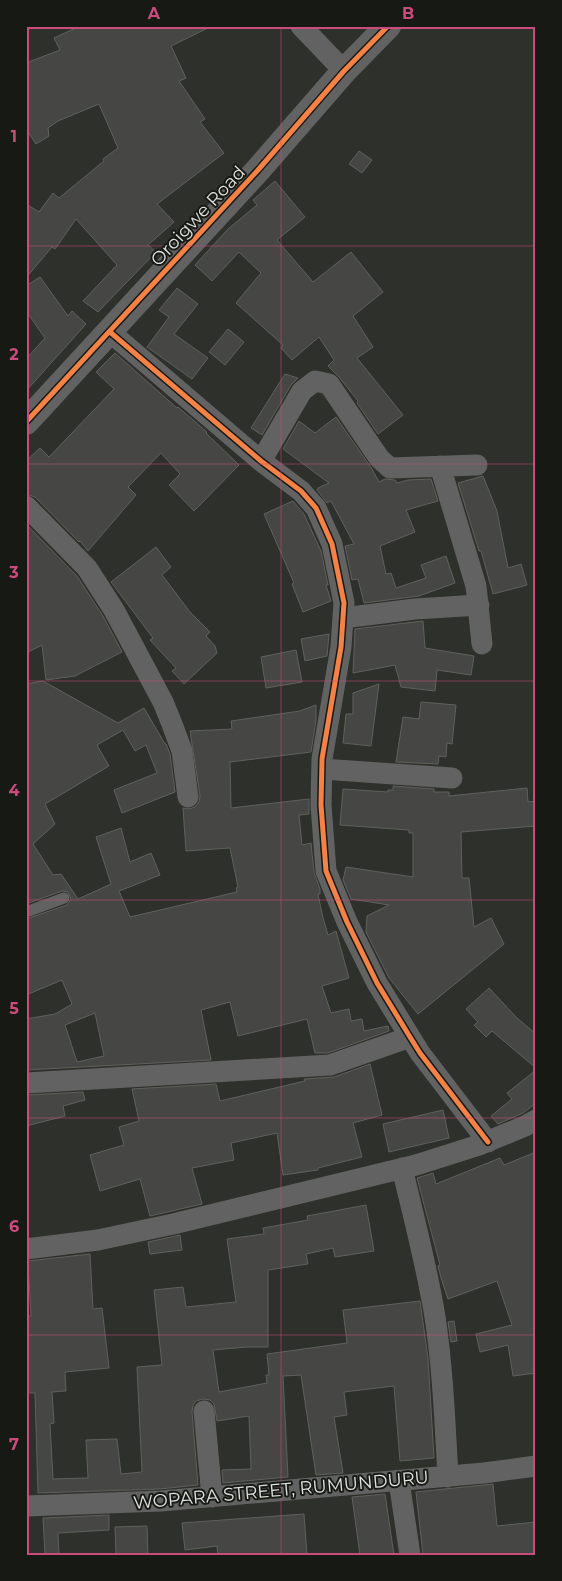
<svg xmlns="http://www.w3.org/2000/svg" width="562" height="1581" font-family="Montserrat,sans-serif">
<style>
.building{fill:#464744;stroke:#5f615d;fill-rule:evenodd}
.lines{fill:none;stroke-linecap:round;stroke-linejoin:round}
.service{stroke:#636262;stroke-width:11}
.minor{stroke:#636262;stroke-width:21}
.tertiary{stroke:#636262;stroke-width:26}
.cycleway-casing{stroke:#171915;stroke-width:8}
.cycleway{stroke:#f48246;stroke-width:5}
.grid{fill:none;stroke:#ca4b7c;stroke-width:1;stroke-opacity:0.55}
.labels{text-anchor:middle;dominant-baseline:central;stroke-width:4;stroke-linejoin:round;paint-order:stroke}
.street-label{font-size:18px;fill:#e1e3de;stroke:#171915}
.neatline{fill:none;stroke:#ca4b7c;stroke-width:2}
.grid-label{font-size:16px;text-anchor:middle;font-weight:bold;fill:#ca4b7c}
</style>
<rect width="100%" height="100%" fill="#2e302c"/>
<path class="building" d="M80,26H212L171,46L186,78L179,81L205,119L200,122L224,153L157,204L174,222L148,245L156,252L98,312L83,301L117,265L76,219L55,249L52,247L26,278V204L39,212L53,193L59,198L104,161L103,159L118,148L99,104L58,121L48,128L49,136L36,144L26,129V63L60,50L54,38Z
M359,151L372,160L362,173L349,164Z
M275,181L305,217L277,240L313,282L351,252L383,292L353,316L373,347L357,358L403,415L378,434L357,403L358,401L339,377L328,366L334,360L319,337L292,360L281,348L283,345L236,303L261,273L239,252L212,281L195,265L228,229L257,205L253,200Z
M40,277L68,316L72,311L86,324L26,391V359L45,338L26,311V286Z
M177,288L198,304L174,334L208,358L192,379L147,347L169,317L159,310Z
M228,329L244,342L225,365L209,352Z
M115,353L177,408L178,407L207,432L206,433L239,465L194,511L169,485L180,474L161,453L128,487L136,495L88,551L80,541L79,542L35,497L26,494V461L40,448L49,457L114,389L96,372Z
M285,374L298,378L291,385L262,435L251,428Z
M336,417L372,469L379,482L385,479L395,480L397,483L408,480L431,479L438,501L406,510L415,532L380,546L386,574L391,573L396,588L426,578L421,565L446,556L455,583L419,596L364,603L358,579L352,580L345,546L354,544L331,501L327,503L317,490L318,488L329,483L283,449L299,421L315,433Z
M483,476L497,511L508,568L521,564L527,585L493,594L481,551H479L458,483Z
M293,501L304,514L321,551L328,585H326L331,601L303,612L292,584L294,583L264,514Z
M26,524L77,576L103,616L122,652L75,676L46,680L42,645L26,653Z
M156,547L171,567L162,575L190,612L210,632L206,636L215,646L217,653L184,684L172,671L176,668L150,640L153,638L111,582Z
M423,621L425,648L474,656L471,675L437,670L435,691L401,687L395,665L353,673L355,629Z
M329,634L327,656L305,661L301,639Z
M296,650L302,682L266,688L261,657Z
M43,681L118,723L144,708L165,744H166L170,754L175,792L122,813L114,790L157,773L146,745L135,751L123,730L97,745L109,766L45,804L55,824L33,844L53,875L61,874L78,899L111,884L96,837L121,828L130,862L151,853L160,875L119,891L130,917L237,892L236,888L238,887L230,848L186,851L183,808L189,809L195,807L199,802L200,796L190,731L232,729L231,721L300,711L316,705V720L311,752L230,762L231,808L309,799V814L299,815L302,845L311,843L314,872L320,889V894H318L323,918L328,935L336,931L349,978L322,986L331,1013L349,1009L351,1021L362,1019L364,1031L388,1026L389,1031L328,1053H315L307,1019L238,1036L230,1002L201,1010L211,1060L26,1070V1019L55,1014L72,1004L62,980L26,995V919L67,905L71,899L68,892L62,891L26,904V684ZM95,1013L104,1056L77,1062L65,1025Z
M379,684L371,746L343,743L346,714H353V693Z
M421,702L456,705L452,744L447,743L446,757L439,756L438,764L396,762L403,717L419,719Z
M393,786L434,789V792H449V796L527,788L528,802L536,801V826L461,832L462,878H469L474,927L491,918L504,944L418,1014L389,978L366,932L367,916L389,905L351,899L343,880L346,867L413,877V833H409V830L340,825L343,789L388,792V790H393Z
M489,988L517,1018L536,1034V1068L492,1031L486,1037L474,1025L478,1022L466,1009Z
M370,1064L382,1115L353,1123L362,1157L318,1168V1170L283,1175L277,1133L231,1143L234,1160L192,1168L202,1204L150,1216L140,1179L100,1191L90,1155L124,1145L119,1127L139,1121L132,1089L216,1084L220,1101L305,1081L304,1079L334,1077Z
M536,1070V1103L523,1113L498,1124L491,1116L512,1099L507,1093Z
M83,1092L85,1100L63,1106L65,1116L26,1126V1095Z
M443,1110L449,1138L389,1152L383,1124Z
M536,1152V1373L513,1376L508,1345L480,1352L476,1334L512,1325L497,1281L448,1299L441,1278L438,1266L440,1265L417,1178L433,1173L436,1184L500,1158L504,1165Z
M366,1205L374,1251L335,1257L333,1248L306,1254L308,1264L268,1270V1347H247L213,1350L219,1392L267,1383L266,1375H269L267,1354L347,1343L343,1310L420,1301L428,1358L434,1458L400,1461L394,1386L344,1392L347,1415L334,1417L343,1473L316,1475L301,1375L283,1376L288,1477L223,1483L222,1470L251,1469L249,1416L217,1421L214,1404L210,1400L203,1399L196,1401L193,1405L192,1412L198,1485L160,1489L38,1493L35,1393H26V1316H31L28,1261L90,1254L93,1309L102,1308L109,1368L65,1372L66,1391L52,1392L54,1423L50,1424L53,1479L88,1478L86,1440L117,1439L121,1474L142,1472L137,1367L162,1365L154,1290L183,1287L186,1307L236,1302L227,1239L264,1234L263,1228L308,1220L307,1216Z
M180,1235L182,1250L150,1254L148,1242Z
M454,1321L457,1341L451,1342L448,1322Z
M493,1484L497,1526L536,1522V1555H423L416,1492Z
M385,1494L394,1555H360L352,1497Z
M304,1514L307,1555H218L217,1546L185,1550L182,1523Z
M109,1515V1530L58,1533L59,1555H45L43,1518Z
M147,1526L148,1555H116L115,1527Z"/>
<g class="lines">
<path class="service" d="M26,912L64,898"/>
<path class="minor" d="M301,26L344,71
M110,332L261,461L301,491L316,508L332,544L344,603L341,647L322,759L321,805L326,871L347,922L377,983L410,1037L420,1053L488,1142
M261,461L302,391L315,381L329,384L379,458L390,468L477,465
M440,466L476,586L482,644
M26,506L87,568L114,610L163,702L172,724L182,751L188,797
M343,618L415,609L479,605
M322,769L452,778
M26,1083L330,1065L410,1037
M402,1168C414,1218 427,1267 435,1317C443,1370 445,1424 448,1477
M26,1249L98,1240L173,1224L416,1165L479,1145L525,1126L536,1120
M204,1411L212,1497
M399,1481L410,1555
M26,1506L161,1501L484,1473L536,1466"/>
<path class="tertiary" d="M26,422L258,170L344,71L388,26"/>
<g class="cycleway-casing">
<path id="cycleway" d="M110,332L261,461L301,491L316,508L332,544L344,603L341,647L322,759L321,805L326,871L347,922L377,983L410,1037L420,1053L488,1142
M26,422L258,170L344,71L388,26"/>
</g>
<use href="#cycleway" class="cycleway"/>
</g>
<path class="grid" d="M281,26V1555M26,246H536M26,464H536M26,681H536M26,900H536M26,1118H536M26,1335H536"/>
<g class="labels">
<g class="street-label">
<text transform="translate(198 216) rotate(-47)">Oroigwe Road</text>
<text transform="translate(281 1490) rotate(-5)">WOPARA STREET, RUMUNDURU</text>
</g>
</g>
<rect width="562" height="1581" fill="none" stroke="#171915" stroke-width="55"/>
<rect x="28" y="28" width="506" height="1526" class="neatline"/>
<g class="grid-label">
<text x="154" y="19">A</text>
<text x="408" y="19">B</text>
<text x="14" y="142">1</text>
<text x="14" y="360">2</text>
<text x="14" y="578">3</text>
<text x="14" y="796">4</text>
<text x="14" y="1014">5</text>
<text x="14" y="1232">6</text>
<text x="14" y="1450">7</text>
</g>
</svg>
